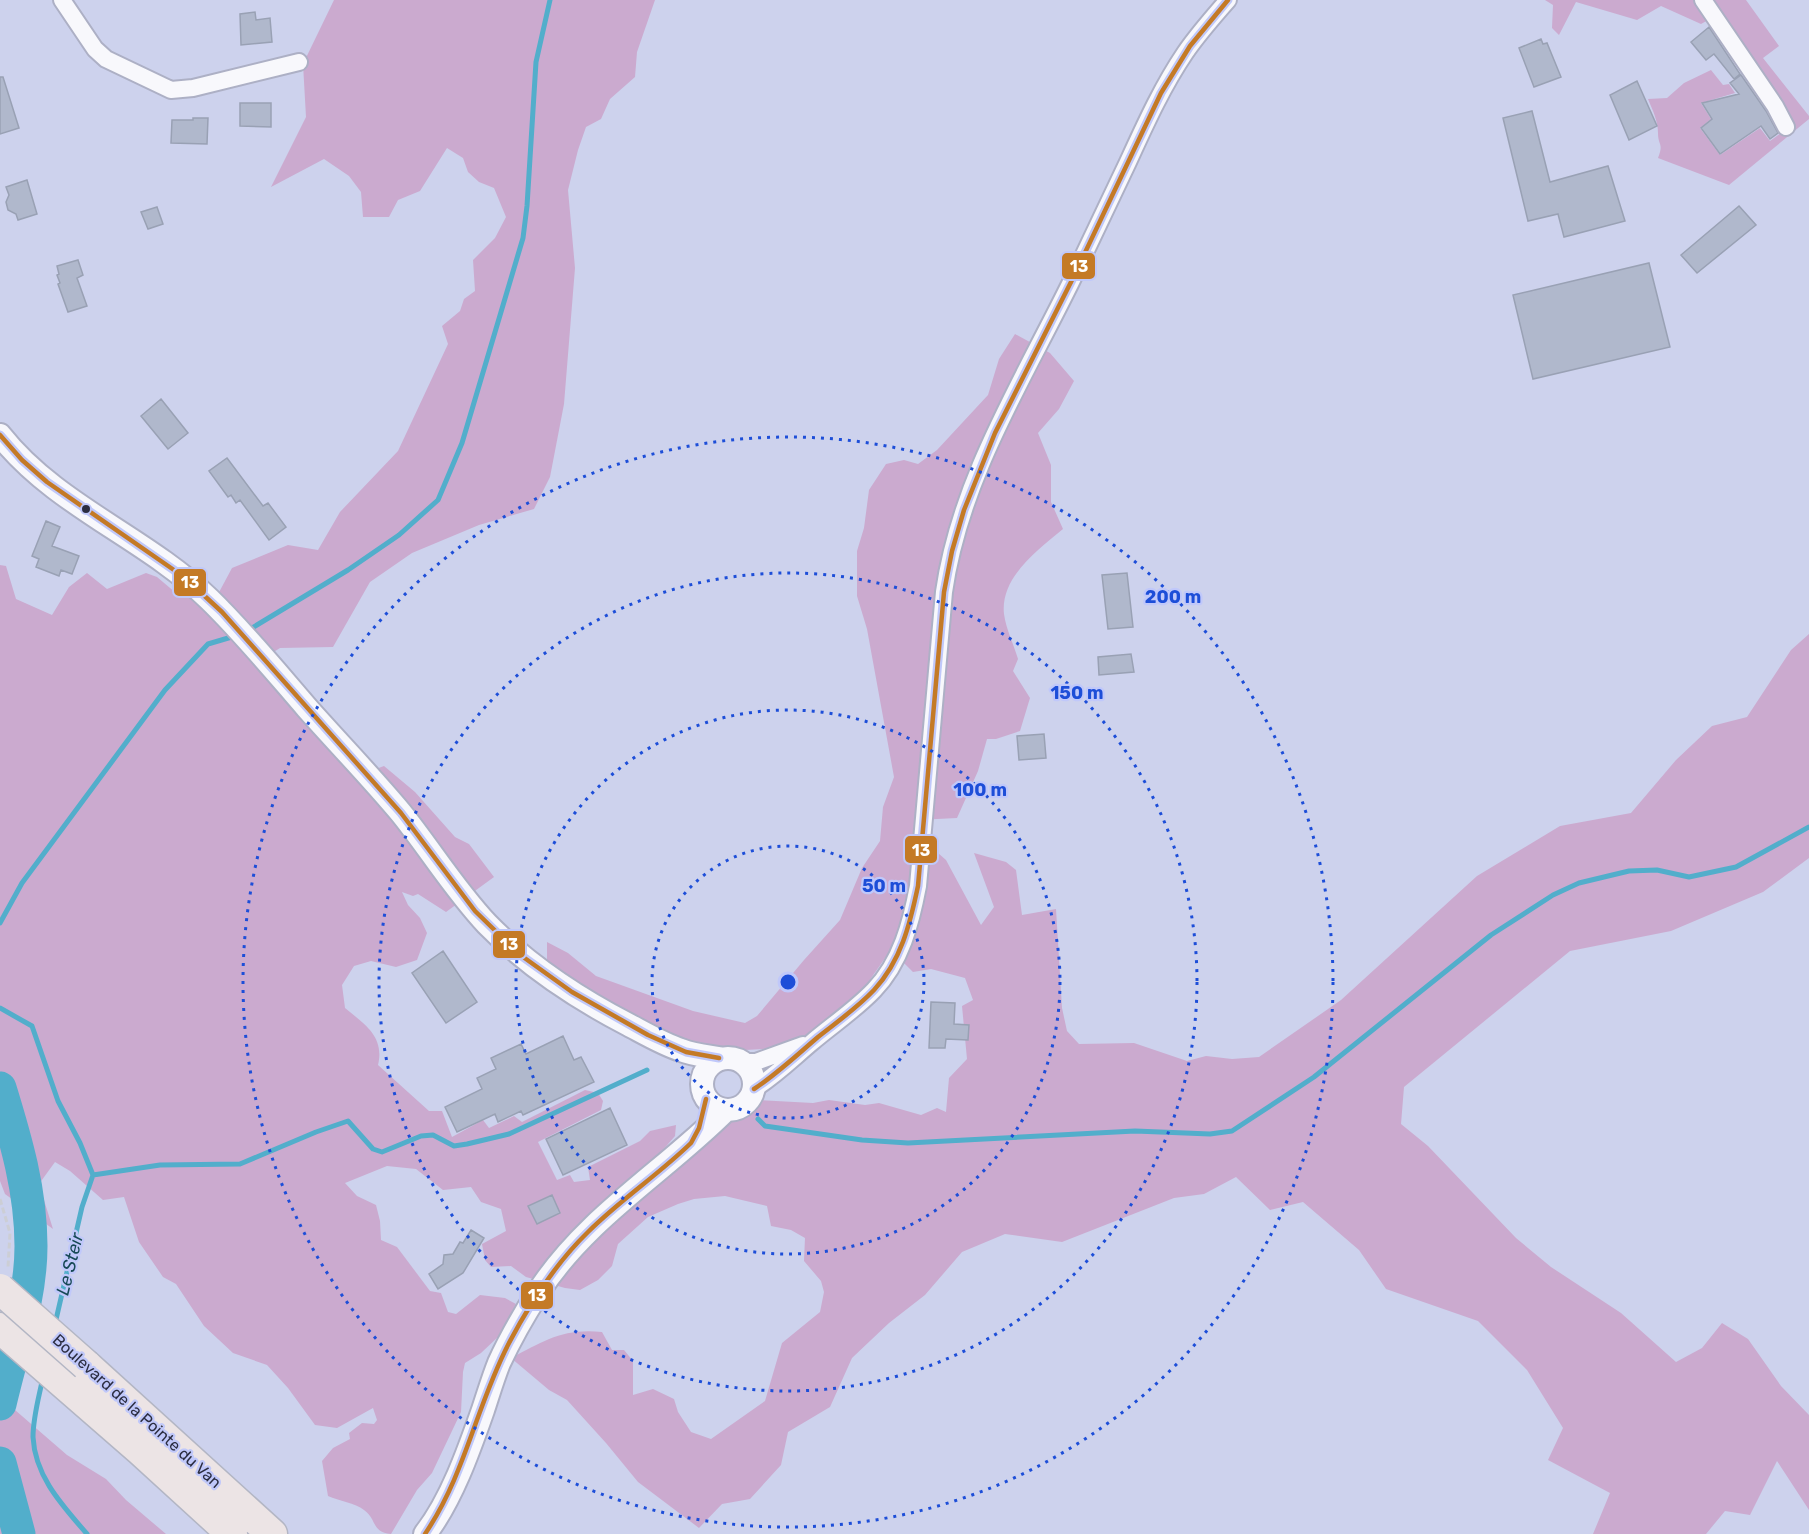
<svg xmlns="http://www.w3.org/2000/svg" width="1809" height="1534" font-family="Rubik,sans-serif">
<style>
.green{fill:#cbaacf}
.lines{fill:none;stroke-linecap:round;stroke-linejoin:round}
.stream{stroke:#52aecb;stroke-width:5}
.river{stroke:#52aecb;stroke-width:33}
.building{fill:#b0b8cc;stroke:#99a1b4;stroke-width:1.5}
.street-casing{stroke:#adb0c5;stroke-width:20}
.secondary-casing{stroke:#adb0c5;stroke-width:26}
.highway-casing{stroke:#b3b6c4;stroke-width:33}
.path{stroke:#ccced5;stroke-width:3;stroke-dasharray:6 3;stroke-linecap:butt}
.street{stroke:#f8f8fc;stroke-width:16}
.secondary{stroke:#f8f8fc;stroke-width:22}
.highway{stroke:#ece4e5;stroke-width:30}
.highway-bridge-casing{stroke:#b3b6c4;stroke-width:33;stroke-linecap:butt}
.highway-bridge{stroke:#ece4e5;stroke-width:30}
.bus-1-casing{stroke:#c0c8fa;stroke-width:9}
.bus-1{stroke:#c47a26;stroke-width:4.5}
.ring{fill:none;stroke:#1d4ed8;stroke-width:3;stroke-dasharray:3 6}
.bus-dot{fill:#2b2d41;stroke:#c0c8fa;stroke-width:2}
.labels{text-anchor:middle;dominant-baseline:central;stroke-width:4.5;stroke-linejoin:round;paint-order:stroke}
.street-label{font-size:16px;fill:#2b2d41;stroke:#c0c8fa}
.water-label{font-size:18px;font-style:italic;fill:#174956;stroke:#c0c8fa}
.centre{fill:#1d4ed8;stroke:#c0c8fa;stroke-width:3}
.ring-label{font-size:18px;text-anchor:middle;font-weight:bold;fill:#1d4ed8;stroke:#c0c8fa;stroke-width:4.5;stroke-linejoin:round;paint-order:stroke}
.line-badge{stroke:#c0c8fa;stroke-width:2}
.badge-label{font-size:16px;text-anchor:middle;font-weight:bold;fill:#fff}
</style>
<rect width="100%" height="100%" fill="#cdd2ed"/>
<path class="green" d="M334,0H655L637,52L635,77L610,99L601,119L586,127L578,150L568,190L575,268L564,404L550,477L534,509L479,525L412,553L370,582L333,647L280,648L256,663L357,776L384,766L415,792L455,837L469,844L494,877L446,912L418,894L413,896L402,892L408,905L420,918L427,933L417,960L396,967L371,961L354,966L342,985L345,1008C364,1024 385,1036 378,1065L429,1111H442L452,1137L483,1120L489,1128L514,1116L522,1122L585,1090L598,1093L603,1101L601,1110L538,1142L557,1180L570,1175L574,1182L590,1180L588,1167L640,1141L650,1131L676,1125L675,1136L662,1151L675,1158L727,1124L744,1116L757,1100L813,1103L829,1100L865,1105L879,1103L921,1115L937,1108L946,1112L949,1078L967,1059L962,1006L973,1000L965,978L931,969L913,972L902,961L911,945L892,948L858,997L810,1038L783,1048L745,1050L701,1046L623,1015L547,964V942L568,953L596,976L693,1011L745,1023L757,1016L804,960L840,920L862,868L880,841L883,807L894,777L867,629L857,596V551L864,528L869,490L886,464L904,460L918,464L937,450L988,395L999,359L1015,334L1050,353L1074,381L1059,409L1038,433L1051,465V502L1063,529C1038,550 1000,577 1004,614C1006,629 1014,645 1018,659L1013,671L1030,698L1020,731L996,739H987L978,771L957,818L917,820L915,847L938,853L946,860L981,925L994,907L974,853L1006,862L1016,870L1022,915L1056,909L1062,1008L1067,1031L1079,1044L1134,1043L1187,1061L1206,1056L1232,1059L1259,1057L1341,1000L1477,876L1560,826L1631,813L1676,760L1712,726L1747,717L1791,650L1809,634V858L1763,892L1671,931L1570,951L1404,1087L1401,1124L1428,1146L1516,1238L1551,1267L1621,1313L1676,1362L1702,1348L1722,1323L1748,1339L1781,1386L1809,1415V1510L1777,1461L1750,1515L1725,1511L1706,1534H1593L1610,1493L1548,1460L1563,1428L1527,1370L1478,1321L1386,1289L1359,1250L1303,1202L1270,1210L1236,1177L1204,1194L1174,1198L1062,1242L1005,1234L962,1252L925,1295L889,1323L852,1358L830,1407L788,1432L781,1465L750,1499L722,1504L699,1528L638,1482L606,1443L567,1400L549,1390L511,1358C544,1341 563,1328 602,1332L612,1350H624L633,1361V1395L653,1389L674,1399L678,1412L691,1432L711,1439L765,1401L782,1343L820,1312L824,1292L821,1281L804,1261L805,1238L791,1230L771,1226L767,1206L725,1196L694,1199L678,1204L648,1217L618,1244L612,1266L598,1280L580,1290L565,1288L526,1277L511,1266L491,1267L485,1260L482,1244L506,1231L501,1209L481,1202L471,1187L443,1190L416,1169L387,1166L345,1183L357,1196L376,1205L380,1221L381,1240L397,1247L430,1291L441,1293L448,1312L456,1314L480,1295L505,1298L516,1304L498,1337L481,1353L465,1363L463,1372L461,1412L432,1473L417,1490L391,1534C371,1532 377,1519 364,1510C355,1503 339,1501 328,1496L322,1461L333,1448L350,1439L349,1433L362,1423L374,1424L377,1420L373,1408L337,1428L315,1425L288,1388L267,1365L233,1353L204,1326L176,1284L163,1277L139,1242L124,1197L103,1200L70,1171L55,1162L39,1184L53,1229L5,1194L0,1181V565L6,566L16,599L52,615L69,587L87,573L107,589L146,573L157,577L176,593L217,596L232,568L288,545L318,550L340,512L398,451L448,344L442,326L460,311L464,299L475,291L473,260L495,238L506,217L494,188L479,182L468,172L463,158L447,148L420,191L398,200L389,217H363L361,192L349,176L324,159L271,187L306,117L303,64Z
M1545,0H1746L1779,46L1763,58L1809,116V119L1729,185L1658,158C1664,143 1658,146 1658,133C1658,121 1653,111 1648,99L1667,98L1684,83L1711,70L1723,85L1729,84L1735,93L1701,103L1711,119L1700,128L1720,155L1760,128L1770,141L1785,130L1710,19L1701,24L1661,6L1637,20L1576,2L1559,35L1552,28L1553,5Z
M0,1397L67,1455L106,1479L126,1500L166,1534H0Z"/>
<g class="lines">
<path class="stream" d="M247,631L348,570L399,535L438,500L462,443L523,238L527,206L536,62L550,0
M0,923L22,883L165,690L208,644L235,636
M0,1008L32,1026L58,1101L80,1143L93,1175L82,1207L55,1324
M758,1119L765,1126L862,1140L908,1143L1135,1131L1210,1134L1232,1131L1314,1077L1491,935L1553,895L1579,883L1629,871L1657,870L1689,877L1736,867L1809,827
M93,1175L160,1165L240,1164L316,1132L348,1121L373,1149L382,1152L421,1136L433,1135L454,1146L467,1144L509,1134L647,1070
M43,1377C39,1397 33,1417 33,1437C35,1477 63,1506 87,1534"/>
<path class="river" d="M0,1088C16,1140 31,1191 31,1246C31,1299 12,1352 0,1404
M0,1463L19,1534"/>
</g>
<path class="building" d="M255,12L256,20L270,18L272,42L241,45L240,14Z
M1709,27L1740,74L1734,79L1714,54L1706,60L1691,42Z
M1541,39L1543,44L1547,43L1561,77L1534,87L1519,48Z
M1741,75L1766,111L1778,133L1770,139L1761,126L1720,154L1701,128L1712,119L1702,103L1739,94L1730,83Z
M0,77H3L19,128L0,134Z
M1637,81L1657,126L1629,140L1610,95Z
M240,103H271V127L240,126Z
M1532,111L1550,182L1608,166L1625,221L1564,237L1558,214L1528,221L1503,118Z
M193,118H208L207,144L171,143L172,120H193Z
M27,180L37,214L18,220L16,214L8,210L6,202L9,195L6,187Z
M1739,206L1756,225L1697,273L1681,255Z
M157,207L163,224L148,229L141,212Z
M78,260L83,275L77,278L87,306L68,312L58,284L60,283L57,275L59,274L57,266Z
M1649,263L1670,347L1533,379L1513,295Z
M161,399L188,433L168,449L141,416Z
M227,458L263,506L268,503L286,527L269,540L240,500L236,503L231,495L228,497L209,471Z
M46,521L60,527L52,546L79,556L72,574L61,570L59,576L36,567L39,559L32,556Z
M1127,573L1133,627L1108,629L1102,575Z
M1131,654L1134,672L1099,675L1098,657Z
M1044,734L1046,758L1019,760L1017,736Z
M443,951L477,1002L446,1023L412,973Z
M931,1002L955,1003L954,1024L969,1025L968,1040L946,1039L945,1048H929Z
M563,1036L574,1060L581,1057L594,1082L523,1115L521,1111L498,1122L495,1114L457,1132L445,1107L482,1089L477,1078L496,1069L491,1058L521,1044L526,1054Z
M610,1108L627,1145L563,1175L546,1139Z
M552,1195L560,1213L537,1224L528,1206Z
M471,1230L484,1238L463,1273L438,1289L429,1274L443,1264L444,1255L453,1254L460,1242L463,1243Z"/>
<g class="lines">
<g class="street-casing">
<path id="street" d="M62,0L95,49L106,59L171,90L193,88L299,62
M1703,0L1775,106L1786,127
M741,1062H756L803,1045
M754,1089C776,1075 792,1059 811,1043C832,1025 855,1010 874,990C901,962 911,923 918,886L944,592C960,480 1022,382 1071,282C1090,242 1109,202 1128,162C1145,125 1162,87 1185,53C1198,34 1213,17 1228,0"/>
</g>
<g class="secondary-casing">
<path id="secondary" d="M0,435C56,506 145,537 209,599C244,633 275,671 307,708C338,743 371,777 401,813C430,849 455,890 487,924C528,966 577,998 629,1025C646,1034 663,1044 681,1050C693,1055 706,1056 719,1058
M702 1084a26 26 0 1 1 52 0a26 26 0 1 1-52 0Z
M425,1534C451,1501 469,1450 483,1410C488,1395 493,1378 499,1363C510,1339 525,1313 539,1291C586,1218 665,1171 725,1111"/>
</g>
<g class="highway-casing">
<path id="highway" d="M0,1328L140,1450L232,1534
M86,1365L272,1534"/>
</g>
<path class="path" d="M0,1199L10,1233L8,1267"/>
<use href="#street" class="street"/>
<use href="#secondary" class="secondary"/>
<use href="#highway" class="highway"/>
<g class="highway-bridge-casing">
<path id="highway-bridge" d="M0,1289L86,1365"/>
</g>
<use href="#highway-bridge" class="highway-bridge"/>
<g class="bus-1-casing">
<path id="bus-1" d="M0,435L22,460L47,482L184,577L222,612L401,813L475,911L519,954L572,992L648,1035L686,1052L719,1058
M754,1089C777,1074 797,1055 818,1037C837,1022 857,1008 874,990C901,961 910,924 918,886L944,592L952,551L964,510L995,433L1071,282L1161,93L1190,46L1228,0
M425,1534C466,1473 476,1406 509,1343C530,1303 555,1264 588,1232C620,1200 658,1175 691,1143L699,1128L706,1099"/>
</g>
<use href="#bus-1" class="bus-1"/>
</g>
<g class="ring">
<circle cx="788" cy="982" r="136"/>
<circle cx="788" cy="982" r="272"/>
<circle cx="788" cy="982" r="409"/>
<circle cx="788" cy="982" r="545"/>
</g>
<circle class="bus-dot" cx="86" cy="509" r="5"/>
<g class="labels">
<g class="street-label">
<text transform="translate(137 1411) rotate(42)">Boulevard de la Pointe du Van</text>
</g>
<g class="water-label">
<text transform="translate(70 1264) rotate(-76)">Le Steir</text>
</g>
</g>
<circle cx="788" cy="982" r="9" class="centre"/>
<g class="ring-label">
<text x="1173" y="603">200 m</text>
<text x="1077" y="699">150 m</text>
<text x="980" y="796">100 m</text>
<text x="884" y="892">50 m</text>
</g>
<g class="line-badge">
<rect x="1061" y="252" width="35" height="28" rx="6" fill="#c47a26"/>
<rect x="173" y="568" width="34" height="29" rx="6" fill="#c47a26"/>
<rect x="904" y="835" width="34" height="29" rx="6" fill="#c47a26"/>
<rect x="492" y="930" width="34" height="29" rx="6" fill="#c47a26"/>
<rect x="520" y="1281" width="34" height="29" rx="6" fill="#c47a26"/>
</g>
<g class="badge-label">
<text x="1079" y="272">13</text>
<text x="190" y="588">13</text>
<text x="921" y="856">13</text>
<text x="509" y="950">13</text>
<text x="537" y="1301">13</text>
</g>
</svg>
